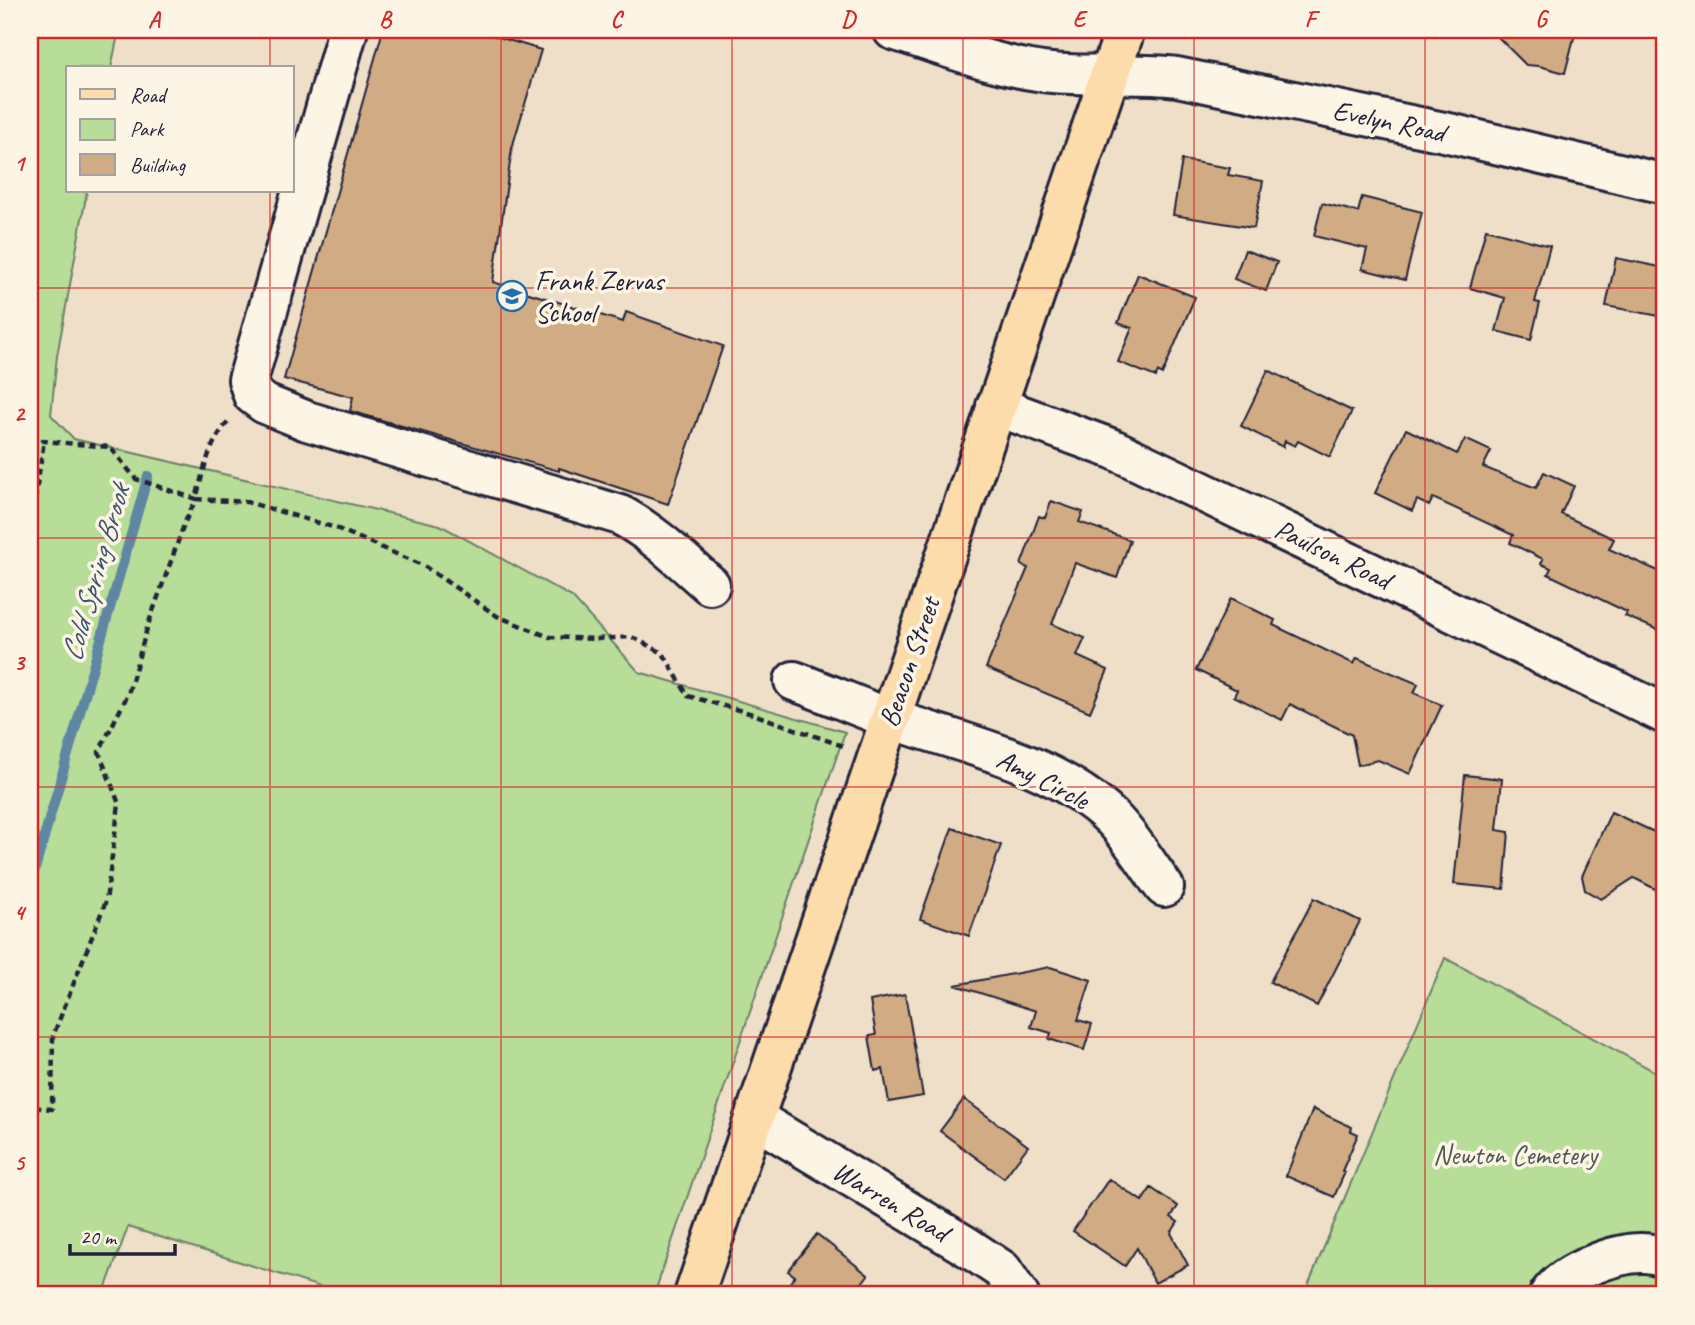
<svg xmlns="http://www.w3.org/2000/svg" width="1695" height="1325" font-family="Caveat,sans-serif">
<style>
.green{fill:#b7dd98;stroke:#6c806a;stroke-width:2}
.lines{fill:none;stroke-linecap:round;stroke-linejoin:round}
.stream{stroke:#5f86a3;stroke-width:10}
.building{fill:#d1ab83;stroke:#22223b;stroke-width:2}
.minor-casing{stroke:#22223b;stroke-width:44}
.major-casing{stroke:#22223b;stroke-width:44}
.path{stroke:#22223b;stroke-width:4.5;stroke-dasharray:7 5;stroke-linecap:butt}
.minor{stroke:#fcf5e5;stroke-width:38}
.major{stroke:#fddcac;stroke-width:38}
.grid{fill:none;stroke:#d62828;stroke-width:2;stroke-opacity:0.55}
.labels{text-anchor:middle;dominant-baseline:central;stroke-width:7;stroke-linejoin:round;paint-order:stroke}
.street-label{font-size:28px;fill:#22223b;stroke:#fcf5e5}
.poi-label{font-size:28px;fill:#22223b;stroke:#fcf5e5;text-anchor:start}
.park-label{font-size:28px;fill:#4f5a57;stroke:#fcf5e5}
.water-label{font-size:30px;font-style:italic;fill:#40546f;stroke:#fcf5e5}
.neatline{fill:none;stroke:#d62828;stroke-width:2.5}
.grid-label{font-size:23px;text-anchor:middle;font-weight:bold;fill:#d62828}
</style>
<rect width="100%" height="100%" fill="#efdfc8"/>
<filter id="ink" filterUnits="userSpaceOnUse"><feTurbulence type="fractalNoise" baseFrequency=".0143" numOctaves="2"/><feDisplacementMap in="SourceGraphic" scale="14" xChannelSelector="R" yChannelSelector="G"/><feConvolveMatrix kernelMatrix="1 2 1 2 8 2 1 2 1" color-interpolation-filters="sRGB"/></filter>
<g filter="url(#ink)">
<path class="green" d="M30,30H119L111,68H68V191H87L57,356L51,415L74,439L440,525L572,597L639,672L845,732L654,1295H346L128,1227L103,1295H30Z
M1445,958L1665,1077V1295H1304Z"/>
<g class="lines">
<path class="stream" d="M30,886L148,476"/>
</g>
<path class="building" d="M383,30H476L541,50L512,148L493,282L623,322L626,312L723,346L668,504L559,468V471L350,411L353,397L284,379Z
M1491,30H1576L1565,73L1539,66L1526,65Z
M1182,160L1230,168L1228,175L1263,181L1254,228L1173,215Z
M1362,197L1422,212L1405,280L1362,269L1367,249L1314,236L1322,203L1358,212Z
M1486,229L1550,246L1535,302L1540,303L1531,340L1496,331L1505,298L1470,288Z
M1245,250L1277,262L1266,291L1234,279Z
M1616,258L1665,268V317L1606,306Z
M1138,274L1195,297L1162,375L1158,372L1156,377L1118,362L1132,328L1118,323Z
M1268,370L1352,411L1330,457L1298,441L1295,446L1285,441L1283,447L1241,426Z
M1406,429L1457,454L1465,439L1491,451L1483,467L1536,488L1544,472L1574,486L1561,514L1614,539L1609,549L1665,574V633L1625,616L1627,612L1548,574L1551,568L1541,564L1543,559L1510,543L1513,535L1433,498L1429,506L1417,500L1412,511L1375,493Z
M1051,501L1083,512L1079,522L1130,540L1117,578L1075,563L1052,624L1085,638L1077,656L1108,670L1090,712L986,668L1028,568L1021,565L1039,516L1045,518Z
M1231,598L1275,620L1273,625L1354,664L1357,658L1418,684L1414,693L1442,705L1410,774L1378,760L1358,765L1352,735L1290,704L1282,720L1234,696L1237,690L1196,670Z
M1465,775L1502,779L1497,830L1509,832L1504,889L1454,884Z
M1611,812L1665,837V894L1634,878L1601,899L1585,890L1582,876Z
M952,828L1001,845L969,936L920,919Z
M1314,898L1360,921L1317,1006L1270,982Z
M1050,967L1091,980L1078,1020L1092,1024L1084,1050L1049,1039L1051,1033L1031,1027L1036,1011L955,985Z
M905,994L923,1096L889,1102L883,1069L875,1071L869,1036L876,1035L870,1001Z
M964,1099L1028,1146L1004,1178L940,1131Z
M1313,1109L1352,1127L1351,1131L1358,1134L1342,1171L1345,1172L1334,1197L1286,1176Z
M1109,1179L1142,1201L1151,1188L1178,1206L1171,1217L1178,1222L1171,1233L1188,1265L1155,1283L1137,1248L1125,1266L1073,1231Z
M817,1234L868,1275L853,1295H780L795,1276L788,1271Z"/>
<g class="lines">
<g class="minor-casing">
<path id="minor" d="M348,30L248,380L253,395L265,404L307,421L620,515C654,533 681,560 710,585
M893,30C942,45 992,65 1043,72C1087,78 1133,71 1177,77L1449,133L1665,184
M996,406L1113,449L1665,714
M794,681C827,693 860,708 894,720C967,745 1055,763 1112,818C1132,838 1147,864 1164,887
M754,1118L966,1246L1002,1270L1019,1295
M1549,1295C1563,1272 1617,1252 1643,1253C1650,1253 1658,1255 1665,1257"/>
</g>
<g class="major-casing">
<path id="major" d="M694,1295L1125,30"/>
</g>
<path class="path" d="M228,422C209,443 203,472 196,499L247,502L336,528L424,566L497,616L549,637L595,639L632,637L663,653L688,696L753,714L843,746
M30,435L44,441L110,447L136,479L196,499L185,522L148,625L128,694L99,752L119,804L106,901L53,1036L52,1109L30,1107
M30,510L34,505L44,441"/>
<use href="#minor" class="minor"/>
<use href="#major" class="major"/>
</g>
</g>
<path class="grid" d="M270,30V68M501,30V1295M732,30V1295M963,30V1295M1194,30V1295M1425,30V1295M270,191V1295M30,288H1665M30,538H1665M30,787H1665M30,1037H1665"/>
<defs>
<g id="school-ring" transform="scale(1.575)"><circle r="9.5" fill="#fcf5e5" stroke="#1f6fb2" stroke-width="1.5"/><path d="M0-5L7-2L0 1L-7-2ZM-4 1L0 2.5L4 1V4Q0 6-4 4Z" fill="#1f6fb2"/></g>
</defs>
<g fill-rule="evenodd">
<use href="#school-ring" x="512" y="296"/>
</g>
<g class="labels">
<g class="street-label">
<text transform="translate(1389 121) rotate(12)">Evelyn Road</text>
<text transform="translate(1333 554) rotate(26)">Paulson Road</text>
<text transform="translate(909 662) rotate(-71)">Beacon Street</text>
<text transform="translate(1043 779) rotate(27)">Amy Circle</text>
<text transform="translate(891 1201) rotate(31)">Warren Road</text>
</g>
<g class="poi-label">
<text x="535" y="280">Frank Zervas<tspan x="535" dy="32">School</tspan></text>
</g>
<g class="park-label">
<text x="1515" y="1154">Newton Cemetery</text>
</g>
<g class="water-label">
<text transform="translate(95 573) rotate(-74)">Cold Spring Brook</text>
</g>
</g>
<rect width="1695" height="1325" fill="none" stroke="#fcf5e5" stroke-width="77"/>
<rect x="66" y="66" width="228" height="126" fill="#fcf5e5" stroke="#a5a1a1" stroke-width="2"/>
<rect x="80" y="89" width="35" height="10" fill="#fddcac" stroke="#a5a1a1" stroke-width="2"/>
<text x="130" y="102" font-size="21" fill="#22223b">Road</text>
<rect x="80" y="119" width="35" height="21" fill="#b7dd98" stroke="#a5a1a1" stroke-width="2"/>
<text x="130" y="136" font-size="21" fill="#22223b">Park</text>
<rect x="80" y="154" width="35" height="21" fill="#d1ab83" stroke="#a5a1a1" stroke-width="2"/>
<text x="130" y="172" font-size="21" fill="#22223b">Building</text>
<path d="M70 1244v10h105v-10" fill="none" stroke="#22223b" stroke-width="3.5"/>
<text x="80" y="1244" font-size="21" fill="#22223b" stroke="#fcf5e5" stroke-width="5" paint-order="stroke">20 m</text>
<rect x="38" y="38" width="1618" height="1248" class="neatline"/>
<g class="grid-label">
<text x="154" y="27">A</text>
<text x="385" y="27">B</text>
<text x="616" y="27">C</text>
<text x="848" y="27">D</text>
<text x="1079" y="27">E</text>
<text x="1310" y="27">F</text>
<text x="1541" y="27">G</text>
<text x="19" y="171">1</text>
<text x="19" y="421">2</text>
<text x="19" y="670">3</text>
<text x="19" y="920">4</text>
<text x="19" y="1170">5</text>
</g>
</svg>
